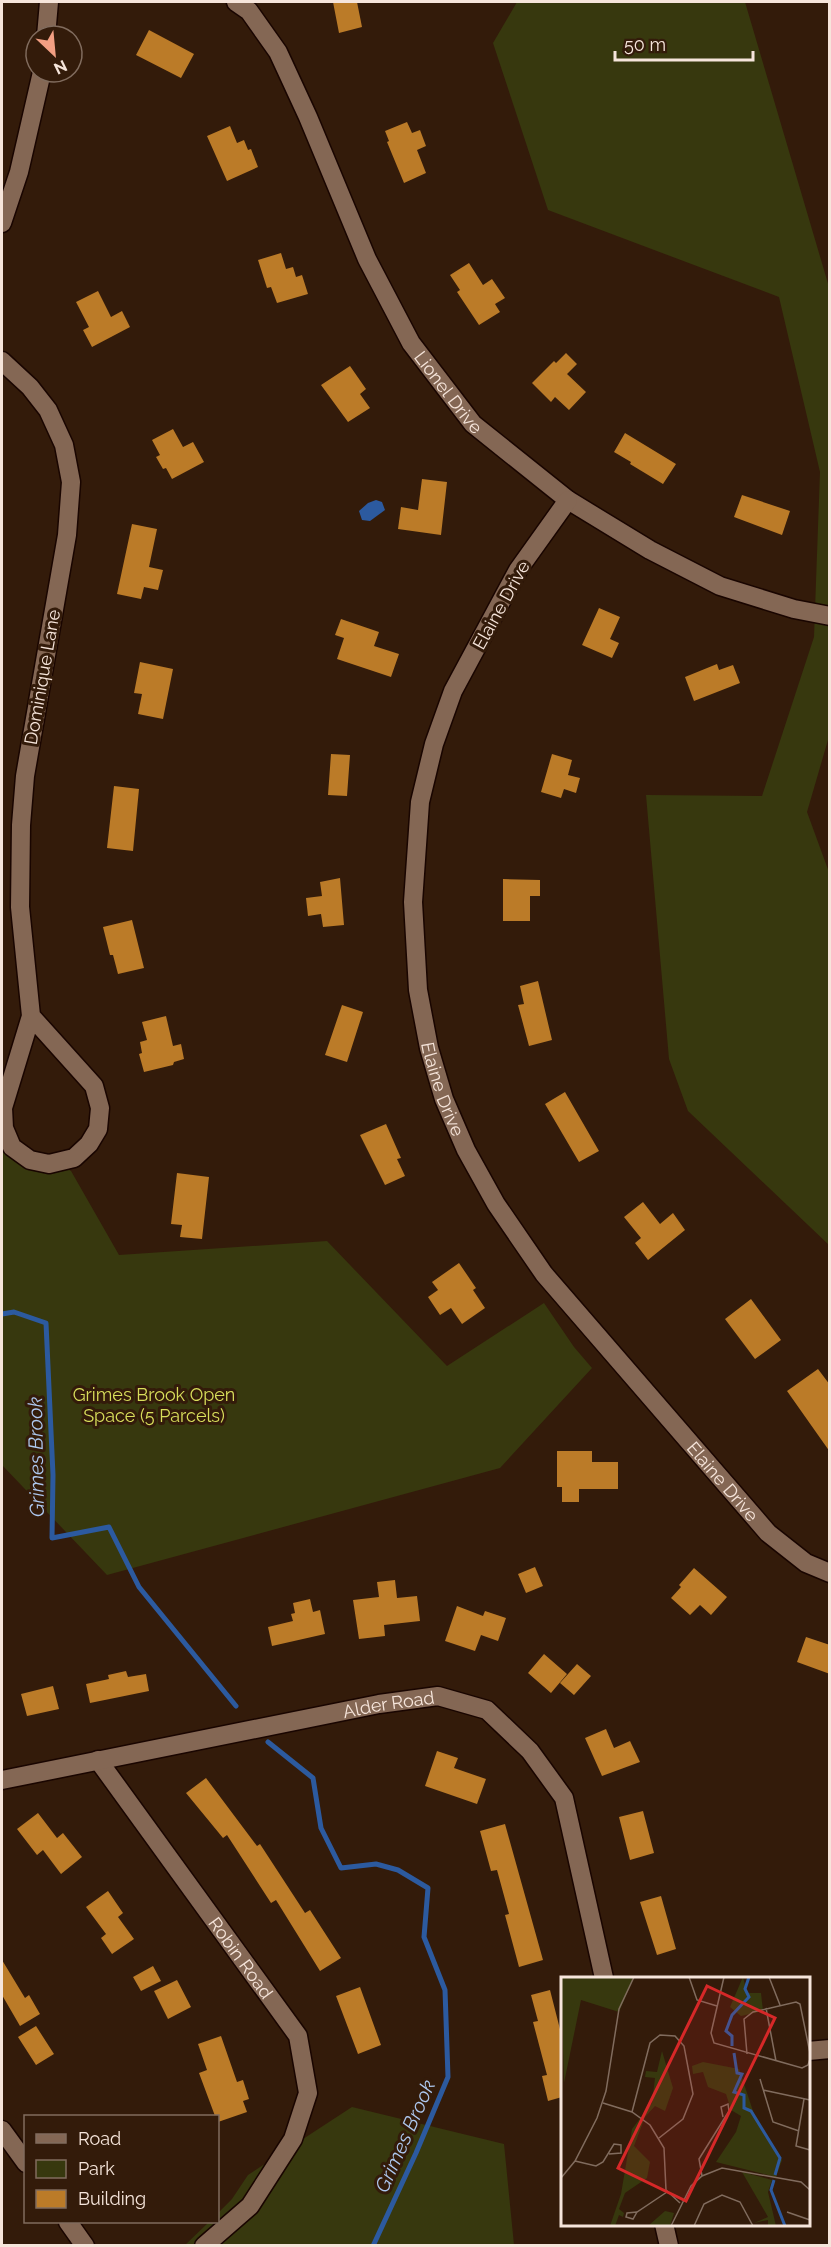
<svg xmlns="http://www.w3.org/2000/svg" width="831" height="2247" font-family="Raleway,sans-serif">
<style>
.green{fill:#37380e}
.water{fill:#2c5a9f}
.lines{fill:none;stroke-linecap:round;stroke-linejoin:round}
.stream{stroke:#2c5a9f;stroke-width:5}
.building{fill:#bb7b28}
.minor-casing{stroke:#190500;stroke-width:21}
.minor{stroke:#846754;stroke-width:18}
.labels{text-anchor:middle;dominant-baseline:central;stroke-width:6;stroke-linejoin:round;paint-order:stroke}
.street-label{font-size:18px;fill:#f6e5db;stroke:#331b0a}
.park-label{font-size:18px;fill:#d8de5b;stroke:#331b0a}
.water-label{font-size:20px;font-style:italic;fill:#aec8ef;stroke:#331b0a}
.inset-river{fill:none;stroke:#2c5a9f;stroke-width:3}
.inset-road{fill:none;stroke:#816c5e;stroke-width:1.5}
.view{fill:#d62828;fill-opacity:0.15;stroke:#d62828;stroke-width:3}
.inset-edge{fill:none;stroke:#f6e5db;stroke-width:3}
</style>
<rect width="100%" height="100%" fill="#331b0a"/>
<path class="green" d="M517,2H745L829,287L830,733L807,812L830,875L829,1245L688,1111L669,1059L646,795L762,796L814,637L820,472L779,297L548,210L493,43Z
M2,1133L71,1171L119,1255L327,1241L447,1366L544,1303L574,1347L592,1368L500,1468L107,1575L2,1465Z
M352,2107L504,2144L514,2245L184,2246L209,2222H218V2213L232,2199L248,2175Z"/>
<path class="water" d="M376,500L382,502L385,510L370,521L362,520L359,511L368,503Z"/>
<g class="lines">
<path class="stream" d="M2,1314L14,1312L46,1323L53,1475L52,1538L109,1527L139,1587L236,1706
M268,1742L313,1778L321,1828L341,1868L376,1864L398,1870L428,1888L424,1937L445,1990L448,2077L416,2153L373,2246"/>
</g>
<path class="building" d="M333,2H357L362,27L339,33Z
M149,30L194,54L181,78L136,55Z
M407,122L412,133L420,130L426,146L417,150L426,173L404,183L387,142L389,141L385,131Z
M230,126L237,143L244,140L248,150L251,149L258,167L227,181L207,136Z
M281,253L286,269L293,267L296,277L302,275L308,294L277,303L271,287L267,288L258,260Z
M469,263L483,285L492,279L505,298L495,304L500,312L479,325L457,292L460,290L450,275Z
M98,291L111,317L122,311L130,327L92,347L83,330L89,327L76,302Z
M566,353L577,364L567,374L586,392L569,410L555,397L551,402L532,383L554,361L556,363Z
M350,366L366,389L360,394L370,408L348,422L321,385Z
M173,429L183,447L193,442L204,462L172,479L166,468L163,469L156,457L160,455L152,440Z
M625,433L676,464L663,484L630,464L631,462L614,452Z
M422,479L447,482L441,535L398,529L401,507L418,510Z
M742,495L790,511L782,535L734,517Z
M132,524L157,529L149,567L163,570L158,590L144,587L141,599L117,594Z
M599,608L620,617L610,639L619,643L612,658L582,645Z
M341,619L379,632L374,646L399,654L391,677L337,659L344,638L335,635Z
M140,662L173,669L163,719L138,714L142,694L134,693Z
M717,664L719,670L733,665L740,683L694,701L685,677Z
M331,754L350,755L347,796L328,795Z
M552,754L572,760L568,775L580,778L576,793L564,789L561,798L541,792Z
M114,786L139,789L133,851L107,848Z
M340,878L344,925L323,927L321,914L308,916L306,898L322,896L320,882Z
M503,879L540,880V896H530V921H503Z
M132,920L144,968L118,974L113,955H110L103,927Z
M538,981L552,1040L529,1046L518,1005L524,1004L520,986Z
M342,1005L363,1012L347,1062L325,1055Z
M166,1016L173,1046L181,1044L184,1059L174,1062L173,1065L144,1072L139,1054L142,1053L140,1042L147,1040L142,1022Z
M565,1092L599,1151L579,1162L545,1104Z
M386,1124L401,1158L397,1159L405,1176L385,1185L360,1135Z
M177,1173L209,1177L202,1239L180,1237L182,1225L171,1224Z
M643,1202L660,1224L673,1213L685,1230L648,1260L635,1243L641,1238L624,1217Z
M459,1263L476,1288L473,1290L485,1308L462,1324L451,1308L440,1315L428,1297L438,1290L432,1282Z
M751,1299L781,1340L755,1359L725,1319Z
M818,1369L830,1385V1452L787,1391Z
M557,1451H592V1462H618V1489H579V1502H562V1487H557Z
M535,1567L543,1586L526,1593L518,1574Z
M694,1568L727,1597L711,1615L700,1605L690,1615L671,1598L681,1587L679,1585Z
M395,1580L397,1598L417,1596L420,1621L384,1625L385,1636L359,1639L353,1600L379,1597L377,1582Z
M310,1599L313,1612L320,1610L325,1634L272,1646L268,1627L293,1621L291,1614L295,1613L293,1603Z
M457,1606L483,1616L485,1611L506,1618L498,1641L481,1635L475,1651L445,1641Z
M806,1637L830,1645V1674L797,1662Z
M544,1654L567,1674L551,1693L528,1673Z
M577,1664L591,1676L574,1695L560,1683Z
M126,1671L128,1677L146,1674L149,1691L90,1703L86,1684L109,1679L108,1675Z
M53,1686L59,1709L27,1716L21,1694Z
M606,1729L614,1748L630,1741L640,1762L602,1776L585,1738Z
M437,1751L458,1758L454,1768L486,1779L477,1804L425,1786Z
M206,1778L257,1846L260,1844L305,1913L310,1910L341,1958L320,1971L276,1900L271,1903L227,1835L223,1838L186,1793Z
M643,1811L654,1853L630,1860L619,1817Z
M38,1813L57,1838L63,1833L82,1857L61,1874L43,1850L37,1855L17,1829Z
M505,1824L543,1960L519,1967L505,1915L509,1914L497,1870L491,1871L480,1831Z
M108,1891L123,1913L118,1917L134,1939L112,1954L101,1938L106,1934L86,1907Z
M661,1896L676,1949L657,1955L640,1902Z
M2,1960L25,1998L29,1995L40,2014L20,2026L2,1995Z
M153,1966L161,1981L141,1991L133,1977Z
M177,1980L191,2007L168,2019L154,1991Z
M360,1987L381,2045L358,2054L336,1996Z
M550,1990L562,2037V2097L548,2101L542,2076L547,2075L533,2022L538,2021L531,1995Z
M36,2026L54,2054L36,2065L18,2037Z
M221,2036L237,2082L243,2080L249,2099L243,2101L247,2112L218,2122V2116H215L199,2073L207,2070L198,2044Z"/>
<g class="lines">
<g class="minor-casing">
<g id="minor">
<path id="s1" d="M236,2L249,11L278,52L308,117L367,259L411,343L473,424L568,500L650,550L720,586L794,609L830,616"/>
<path d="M46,36L49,2"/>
<path d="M2,223L19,172L42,72"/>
<path d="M2,361L30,387L48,410L64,445L71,482L67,535L25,776L21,825L20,907L31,1016L3,1108L4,1128L12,1147L30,1160L49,1164L74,1158L89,1144L98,1129L100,1108L94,1086L31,1016"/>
<path id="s2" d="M568,500L518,570L453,691L434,744L420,802L413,902L418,990L429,1048L444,1099L466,1150L496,1204L544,1274L768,1533L806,1563L830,1573"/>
<path id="s3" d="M98,1760L298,2036L308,2093L293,2139L250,2206L204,2246"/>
<path id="s4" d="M2,1780L379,1704L438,1696L487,1710L530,1751L564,1798L604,1978"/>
<path d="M808,2051L830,2049"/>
<path d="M2,2130L26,2163"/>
<path d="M68,2222L85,2246"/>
<path d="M664,2224L669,2246"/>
</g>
</g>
<use href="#minor" class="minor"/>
</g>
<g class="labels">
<g class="street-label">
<text stroke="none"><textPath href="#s1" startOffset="448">Lionel Drive</textPath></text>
<text transform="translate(501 605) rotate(-61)">Elaine Drive</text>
<text transform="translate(42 677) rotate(-80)">Dominique Lane</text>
<text stroke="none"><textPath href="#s2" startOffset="630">Elaine Drive</textPath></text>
<text stroke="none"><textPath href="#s2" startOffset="1116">Elaine Drive</textPath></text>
<text stroke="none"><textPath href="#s4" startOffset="394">Alder Road</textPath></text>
<text stroke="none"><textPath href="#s3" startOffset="244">Robin Road</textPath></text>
</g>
<g class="park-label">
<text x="154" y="1394">Grimes Brook Open<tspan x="154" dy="21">Space (5 Parcels)</tspan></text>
</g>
<g class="water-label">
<text transform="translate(36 1457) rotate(-91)">Grimes Brook</text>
<text transform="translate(405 2136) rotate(-66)">Grimes Brook</text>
</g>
</g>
<g transform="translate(561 1977)">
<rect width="249" height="249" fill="#331b0a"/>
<path d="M0,0H73L58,35L20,23L3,106ZM182,0L186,16H200L202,34L180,39L169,30ZM101,74L112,111L104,134L94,129L84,140L73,169L89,185L86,201L64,216L58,232L63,236L62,240L58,238L54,249H49L60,217L71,152L91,126L94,101L84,100L85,94L96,95ZM142,85L178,92L195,143L221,183L215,200L155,185L175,155L180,139L170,133L165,117L147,110L142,95L132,97L131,89ZM181,195L211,203L207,215L215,249H207V243L193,246L207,240ZM104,234L113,236L109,249H87Z" fill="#37380e"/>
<path class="inset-river" d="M171,69V59L165,54L171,38L188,20L184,12L188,0M173,76L176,96L181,97L173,115L183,118V131L190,134L219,181L214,198M213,203L210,213L224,249"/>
<path class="inset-road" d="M128,0L136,23L156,29M163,0L150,56L153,66L241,91L247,88L249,82M208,0L219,28M205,31L215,84M186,77L183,42L192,35L235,25L239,27L249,76M199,102L212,145L238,154M202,113L249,123M243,122L235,169L249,173M42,126L71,135L89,148L103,171L105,213L119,226M71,135L89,66L99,58L114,59L123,69L132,117L122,142L98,161M14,184L35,189L42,185L53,167L60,168V176L48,177M141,199L138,182L168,134L167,127L160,130L162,140M0,201L14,184L36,141L45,114L58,32L73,0M76,235L72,242L65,240L66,236L76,235L106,215M226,235L249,243M110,249L130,209L141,199L161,191L240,205L249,213M133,249L143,227L161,218L179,225L192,249"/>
<path class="view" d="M146,9L214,41L125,224L57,191Z"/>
<rect width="249" height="249" class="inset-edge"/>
</g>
<rect width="831" height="2247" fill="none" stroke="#f6e5db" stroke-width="6"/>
<rect x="24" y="2115" width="195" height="108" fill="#331b0a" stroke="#816c5e" stroke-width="1.5"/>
<rect x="36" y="2134" width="30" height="9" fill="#846754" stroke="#816c5e" stroke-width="1.5"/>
<text x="78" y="2145" font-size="18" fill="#f6e5db">Road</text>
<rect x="36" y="2160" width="30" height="18" fill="#37380e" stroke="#816c5e" stroke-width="1.5"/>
<text x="78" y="2175" font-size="18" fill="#f6e5db">Park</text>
<rect x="36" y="2190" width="30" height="18" fill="#bb7b28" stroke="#816c5e" stroke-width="1.5"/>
<text x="78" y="2205" font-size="18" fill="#f6e5db">Building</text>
<g transform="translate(54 54) rotate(154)"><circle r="28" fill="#331b0a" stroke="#816c5e" stroke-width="1.5"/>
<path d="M0-4.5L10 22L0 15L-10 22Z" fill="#f39f83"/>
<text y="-9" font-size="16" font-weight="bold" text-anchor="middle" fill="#f6e5db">N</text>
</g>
<path d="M615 51v9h138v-9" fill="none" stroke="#f6e5db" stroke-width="3"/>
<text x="624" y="51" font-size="18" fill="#f6e5db" stroke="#331b0a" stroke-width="4.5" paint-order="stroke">50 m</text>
</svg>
